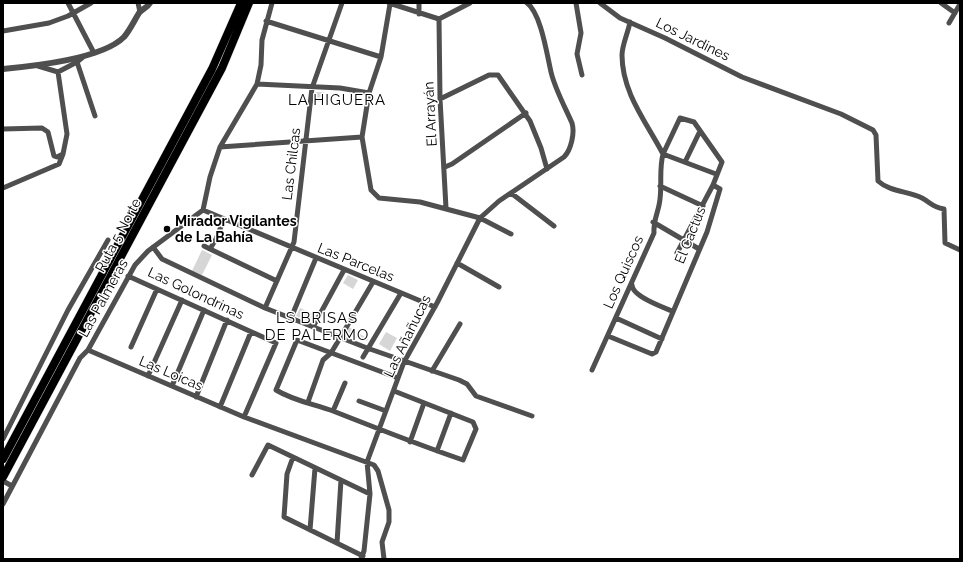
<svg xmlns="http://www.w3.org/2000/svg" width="963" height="562" font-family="Raleway,sans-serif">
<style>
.green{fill:#d6d6d6}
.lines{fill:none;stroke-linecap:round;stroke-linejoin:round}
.trunk-casing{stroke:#dbdbdb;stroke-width:9}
.minor{stroke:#4f4f4f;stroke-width:5}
.tertiary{stroke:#4f4f4f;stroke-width:6}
.trunk{stroke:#000;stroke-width:8}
.poi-dot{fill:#000;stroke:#fff;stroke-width:1.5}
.labels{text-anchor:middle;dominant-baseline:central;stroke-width:3;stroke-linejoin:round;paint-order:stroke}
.street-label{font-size:14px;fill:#000;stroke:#fff}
.poi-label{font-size:14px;font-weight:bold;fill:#000;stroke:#fff;text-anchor:start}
.neighbourhood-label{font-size:15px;letter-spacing:1px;fill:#000;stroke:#fff}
</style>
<rect width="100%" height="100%" fill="#fff"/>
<path class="green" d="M315,92H324L323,102L314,101Z
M202,250L212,255L202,275L192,271Z
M348,275L358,280L353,289L343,283Z
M300,308L316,315L312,323L296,316Z
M349,327L368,339L367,341L345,334Z
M386,332L397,338L390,351L379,344Z"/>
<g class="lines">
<g class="trunk-casing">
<path id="trunk" d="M3,459L212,69L241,3
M3,477L222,68L249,3"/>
</g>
<path class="minor" d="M68,3L94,53
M138,3L140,12
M389,3L439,19L470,3
M419,3V14
M576,3L581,33L577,54L582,75
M600,3L620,18L665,38L742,77L841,114L873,130L876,135L878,181C890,192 908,191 922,198C931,203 932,207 944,209L945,243L960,250
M941,3L955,13
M390,4L381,57L369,93L362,137L371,190L379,198L420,202L480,218L511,234
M439,19L440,99L446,208
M266,21L381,57
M949,23L960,4
M3,31L49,23L68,16L91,3
M83,57L77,62L95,116
M38,66L58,72L77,62
M257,84L340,88L369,93
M440,99L489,75H498L530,121L541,148L547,169
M3,129L42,128L48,132L54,156L57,157L63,154L67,134L58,72
M220,147L362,137
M685,162L700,131
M445,167L452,164L526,113
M660,186L703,206
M3,188L59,164L63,154
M511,193L554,226
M203,210L435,307
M653,222L699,249
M204,246L210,249L216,239L224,219
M153,247L162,259L265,308L367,348L459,380L467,384L476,396L532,416
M210,249L277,281
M677,253L713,185
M457,263L499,287
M128,276L276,343L244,417
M632,285C632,296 662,307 672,311
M265,308L294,242L312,88L342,3
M291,318L316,258
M616,318L662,339
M313,327L344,270
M608,336L652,354L656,352L707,232L720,189L713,185L722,162L694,122L680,118L663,154L716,174
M131,347L157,289
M88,350L244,417L374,465L378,471L389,510V522L382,542L384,559
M363,357L401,293
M592,370L654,233C653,220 659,211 660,199C662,183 659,170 663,154C647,123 622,93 622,55C622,45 628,33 630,22
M432,371L460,324
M148,376L182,300
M172,386L204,310
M394,391L473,422L476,429L463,460C419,445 376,428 333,411C314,404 294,401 276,390L297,340L398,378
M196,397L227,320
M359,401L386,411
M308,402L323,360L331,353L340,338L373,282
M220,407L251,332
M333,411L345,383
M3,439L68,310L108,240
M410,442L424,403
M437,451L451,413
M293,457L287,474L284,517L363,556
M252,475L268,445L370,494
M3,481L12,486
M3,504L80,358L88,350L135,265L148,251L203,210L210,177L220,147L257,84L261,65L262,40L272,3
M310,530L315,468
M337,543L341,480
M361,559L364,551L370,494L367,462L404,362L437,303L480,218L499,201L564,157C571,150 575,133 572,123C565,107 555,89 551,72C547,55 541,13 527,3"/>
<path class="tertiary" d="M3,69C34,66 102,59 124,37C130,30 134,21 139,13C142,9 147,8 150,3"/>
<use href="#trunk" class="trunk"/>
</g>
<circle class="poi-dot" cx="167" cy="229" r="4"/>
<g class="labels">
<g class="street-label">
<text transform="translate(693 39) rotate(26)">Los Jardines</text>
<text transform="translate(430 114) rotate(-93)">El Arrayán</text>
<text transform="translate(291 164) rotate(-83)">Las Chilcas</text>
<text transform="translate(118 235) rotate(-62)">Ruta 5 Norte</text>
<text transform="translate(690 235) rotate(-68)">El Cactus</text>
<text transform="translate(356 262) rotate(22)">Las Parcelas</text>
<text transform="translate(623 272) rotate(-66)">Los Quiscos</text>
<text transform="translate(196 293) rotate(25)">Las Golondrinas</text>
<text transform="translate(103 298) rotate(-61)">Las Palmeras</text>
<text transform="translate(407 336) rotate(-64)">Las Añañucas</text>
<text transform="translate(171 373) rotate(23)">Las Loicas</text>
</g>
<g class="poi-label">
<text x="175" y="221">Mirador Vigilantes<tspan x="175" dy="16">de La Bahía</tspan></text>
</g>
<g class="neighbourhood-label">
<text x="337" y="100">LA HIGUERA</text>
<text x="317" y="318">LS BRISAS<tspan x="317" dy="17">DE PALERMO</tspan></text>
</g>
</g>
<rect width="963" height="562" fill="none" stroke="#000000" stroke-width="8"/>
</svg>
